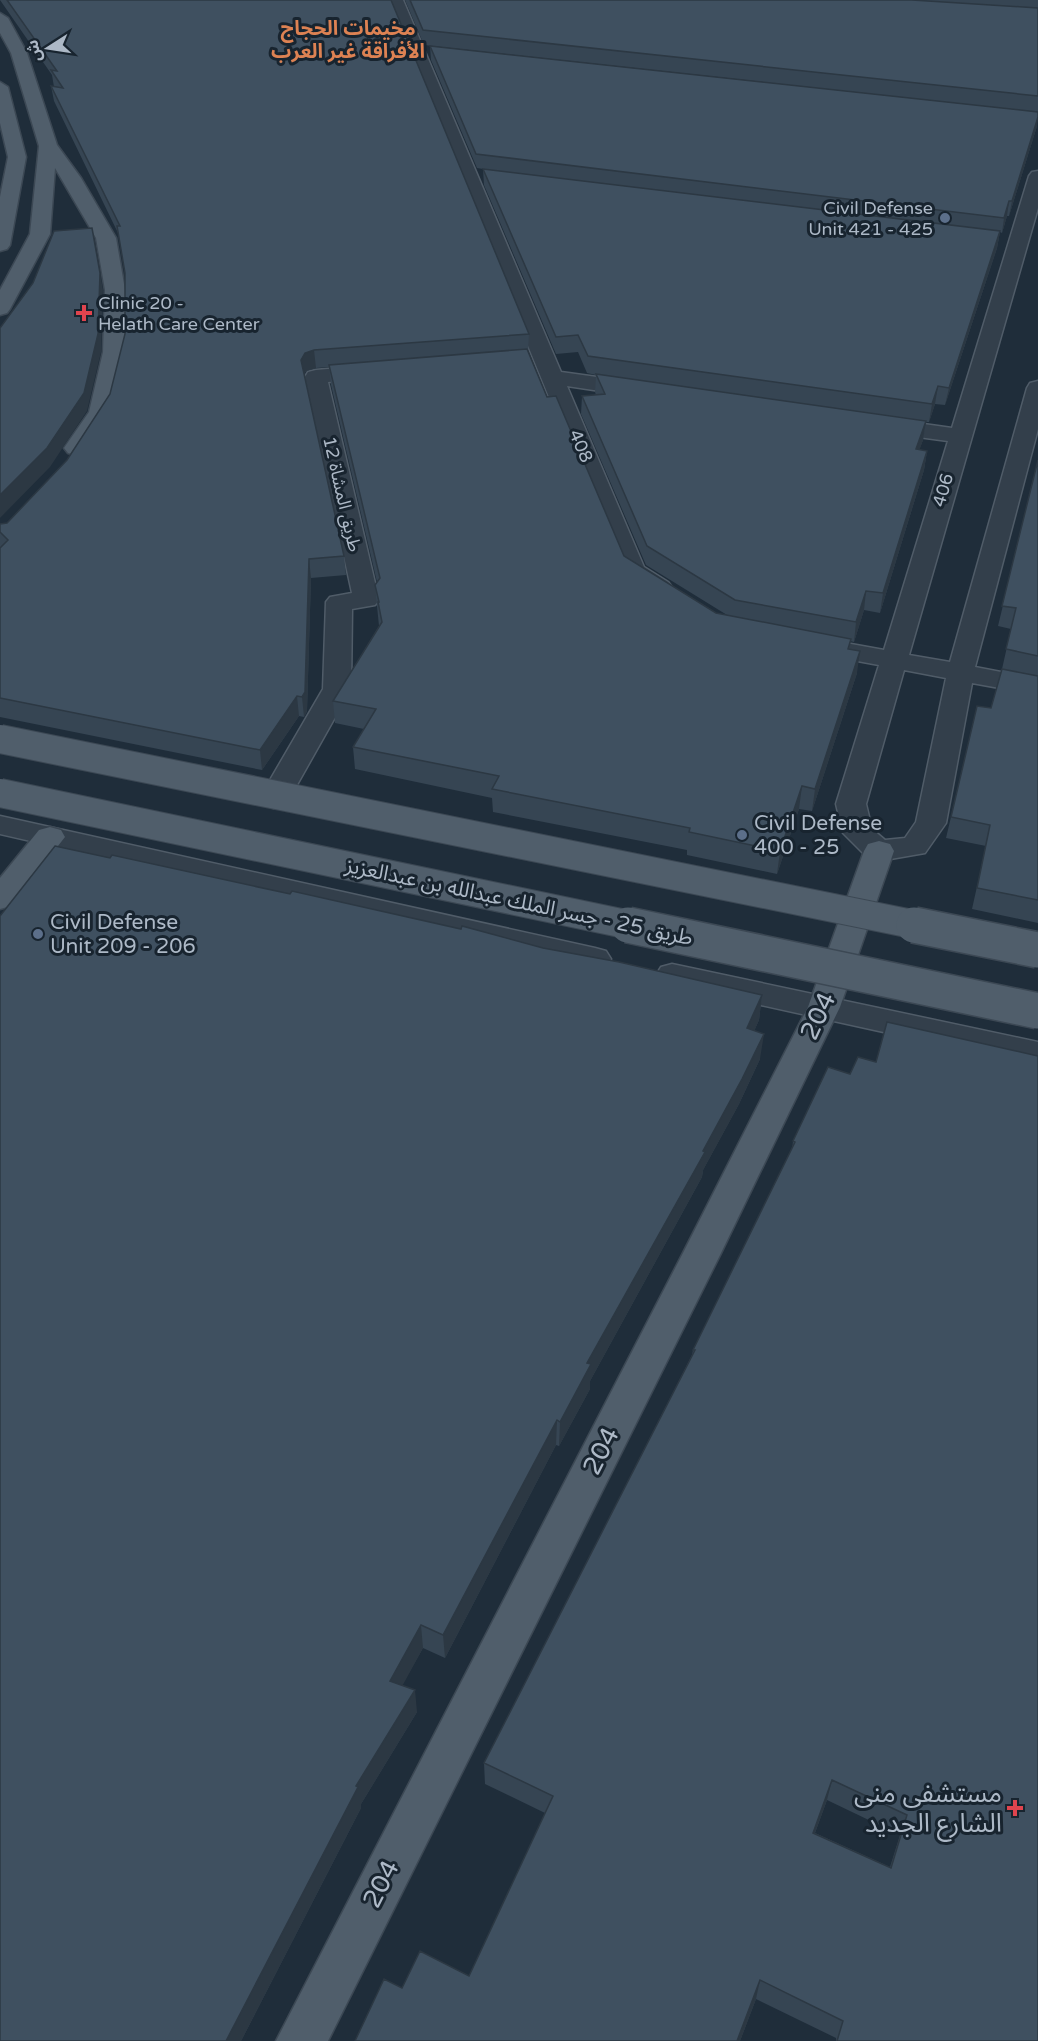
<svg xmlns="http://www.w3.org/2000/svg" width="1038" height="2041" font-family="'Varela Round','Noto Sans Arabic',sans-serif">
<style>
.lines{fill:none;stroke-linecap:round;stroke-linejoin:round}
.minor-casing{stroke:#505c68;stroke-width:3}
.major-casing{stroke:#3c4854;stroke-width:3}
.minor{fill:#333f4b;fill-rule:evenodd}
.major{fill:#505e6b;fill-rule:evenodd}
.major-bridge-far1-casing{stroke:#3c4854;stroke-width:30;stroke-linecap:butt}
.major-bridge-casing{stroke:#3c4854;stroke-width:38;stroke-linecap:butt}
.major-bridge-far1{stroke:#505e6b;stroke-width:28}
.major-bridge{stroke:#505e6b;stroke-width:35}
.wall{fill:#364553;fill-rule:evenodd}
.shaded-wall{fill:#2c3843}
.building{fill:#3f5060;stroke:#2c3843;stroke-width:1.5;fill-rule:evenodd}
.service-dot{fill:#5c6f8a;stroke:#18242f;stroke-width:2}
.health-dot{fill:#e0444e;stroke:#18242f;stroke-width:2}
.labels{text-anchor:middle;dominant-baseline:central;stroke-width:6;stroke-linejoin:round;paint-order:stroke}
.far-poi-label{font-size:18px;fill:#adb9c7;stroke:#18242f;text-anchor:end}
.far-street-label{font-size:18px;fill:#adb9c7;stroke:#18242f}
.far-quarter-label{font-size:20px;font-weight:bold;fill:#dd8253;stroke:#18242f}
.poi-label{font-size:21px;fill:#adb9c7;stroke:#18242f;text-anchor:start}
.street-label{font-size:21px;fill:#adb9c7;stroke:#18242f}
.near-street-label{font-size:26px;fill:#adb9c7;stroke:#18242f}
.near-poi-label{font-size:26px;fill:#adb9c7;stroke:#18242f;text-anchor:end}
</style>
<rect width="100%" height="100%" fill="#1f2d3a"/>
<g class="lines">
<g class="minor-casing">
<path id="minor" d="M387,0H403L561,372L640,383L648,385L651,390L648,395L640,397L567,386L644,567L668,582L672,587L668,592C652,596 630,585 620,571Z
M1038,171V208L909,655L950,662L1027,388L1030,383L1038,381V429L975,667L1038,679V695L972,683L946,823L925,853L879,861L868,858L843,833L836,804L879,665L809,652L805,646L809,640L818,638L884,650L948,441L881,432L873,430L870,425L873,420L881,418L952,428L1029,176L1032,172ZM904,670L946,678L916,822L905,838L885,840L872,829L866,804Z
M374,365L382,367L385,372L382,377L328,382L379,600L375,605L352,609L351,689L289,799L284,805L274,808L264,805L259,799L323,689L326,602L330,597L352,593L305,377L308,372L316,370Z
M0,816L595,948L606,951L611,959L606,967L595,970L0,834Z
M672,964L1038,1042V1066L661,983L656,975L661,967Z"/>
</g>
<g class="major-casing">
<path id="major" d="M0,13L8,18L27,53L57,145L81,178L116,238L125,290V352L111,412L84,453L76,455L68,453L64,448L89,412L103,352L105,290L96,238L55,168L50,234L10,309L7,313L0,315V290L30,234L39,146L11,53L0,33Z
M0,82L8,87L26,157L10,245L7,249L0,251V197L8,157L0,123Z
M50,827L61,830L65,837L11,906L0,909V878L39,830Z
M879,841L890,844L894,851L840,1007L721,1253L328,2041H276L683,1253L808,1007L864,851L868,844Z"/>
</g>
<use href="#minor" class="minor"/>
<use href="#major" class="major"/>
<g class="major-bridge-far1-casing">
<path id="major-bridge-far1" d="M0,739L922,926
M0,793L635,926"/>
</g>
<g class="major-bridge-casing">
<path id="major-bridge" d="M628,925L1038,1011
M914,925L1038,950"/>
</g>
<use href="#major-bridge-far1" class="major-bridge-far1"/>
<use href="#major-bridge" class="major-bridge"/>
</g>
<path class="wall" d="M0,0H391L529,334L528,352L547,397L624,556L716,613L727,615L646,565L581,414L582,396L596,395L595,392L596,375L587,373L578,352L556,354L484,185L483,169L477,168L431,60L430,46L1037,126L1009,216H1007L1002,233L1000,232L997,248L945,405L935,404L929,422H926L923,440L919,450L927,451L924,470L880,613L864,610L854,642L850,641L849,649L857,673L812,811L799,809L777,874L687,855V850L493,812L492,798L355,769L353,747L364,729L335,723L333,701L379,626L377,606L375,585L377,582L331,385L329,367L316,368L306,371L304,374L344,556L346,575L311,578L307,711L304,717L299,716L262,770L0,717V524L7,523L67,460L110,394L125,334V275L118,233L54,101L51,86L54,87L52,75Z
M405,0H1038V112L424,45Z
M1038,460V923L972,909L986,846L946,838L951,817L991,708L1002,669L1011,629L998,626Z
M110,858L543,948L762,995L759,1020L754,1031L760,1059L739,1104L703,1170L702,1177L590,1381V1389L559,1446L556,1445L445,1658L423,1648L402,1685L417,1712L361,1804V1808L241,2041H0Z
M828,1067L1038,2041H836V2038L756,1999L740,2041H355L402,1988L469,1976L545,1813L485,1784L484,1763L692,1355L693,1350L792,1150L793,1141ZM827,1800L900,1835L890,1867L815,1833Z"/>
<path class="shaded-wall" d="M1038,117L1037,126L1009,216L1012,201Z
M1009,201L1007,216L1002,233L1004,218Z
M1000,231L997,248L945,405L949,388Z
M100,273L103,290L101,352L87,411L50,467L0,518V495Z
M314,350L316,368L306,371L303,377L301,360L305,353Z
M938,386L935,404L929,422L932,404Z
M926,421L923,440L913,468L916,449Z
M927,451L924,470L880,613L883,593Z
M309,559L311,578L307,711L304,717L302,697Z
M866,591L864,610L854,642L856,622Z
M860,651L857,673L812,811L815,789Z
M297,696L299,716L262,770L260,750Z
M802,786L799,809L777,874L780,851Z
M762,995L759,1020L744,1054L747,1028Z
M764,1034L760,1059L739,1104L703,1170L702,1177L590,1381V1389L559,1446L560,1422L587,1363L703,1151Z
M557,1420L556,1445L445,1658L443,1635Z
M421,1625L423,1648L393,1703L390,1681Z
M415,1690L417,1712L361,1804V1808L241,2041H226L356,1786Z
M832,1780L827,1800L808,1852L813,1833Z
M760,1980L756,1999L740,2041H737Z"/>
<path class="building" d="M7,0H391L529,334L314,350L305,353L301,360L344,556L309,559L305,692L302,697L297,696L260,750L0,698V548L8,540L0,532V524L7,523L67,460L110,394L125,334V273L117,226H120L51,86L63,88L51,70L57,71Z
M410,0H912L1038,8V96L423,30Z
M430,46L1038,112V117L1012,201H1009L1004,218L476,154Z
M483,169L1000,231L949,388L938,386L932,404L588,356L578,335L556,337Z
M92,228L100,273L98,334L84,393L47,448L0,495V328L33,283L54,231Z
M527,349L547,397L556,396L624,556L716,613L851,639L848,649L860,651L815,789L802,786L780,851L689,832L690,828L492,789L499,776L353,747L376,709L333,701L382,622L378,602H379L375,585L380,578L329,365Z
M596,374L926,421L916,449L927,451L883,593L866,591L856,622L735,600L647,546L582,396L605,394Z
M1038,460V656L1006,649L1016,608L1002,606Z
M1002,669L1038,676V900L977,888L990,825L951,817L977,706L991,708Z
M55,846L110,858L112,855L290,894L292,891L461,929L462,926L543,948L619,962L762,995L747,1028L764,1034L742,1079L703,1151L705,1152L587,1363L591,1364L560,1422L557,1420L443,1635L421,1625L390,1681L415,1690L356,1786L358,1787L226,2041H0V916Z
M887,1022L1038,1056V2041H837L843,2021L760,1980L737,2041H355L384,1979L402,1988L420,1951L469,1976L553,1796L484,1763L695,1350H693L795,1142L793,1141L828,1067L850,1074L858,1057L876,1062ZM832,1780L907,1815L891,1868L813,1833Z"/>
<g class="service-dot">
<circle cx="945" cy="218" r="6"/>
<circle cx="742" cy="835" r="6"/>
<circle cx="38" cy="934" r="6"/>
</g>
<g class="health-dot">
<path d="M81 304h6v6h6v6h-6v6h-6v-6h-6v-6h6z"/>
<path d="M1012 1799h6v6h6v6h-6v6h-6v-6h-6v-6h6z"/>
</g>
<g class="labels">
<g class="far-poi-label">
<text x="933" y="208">Civil Defense<tspan x="933" dy="21">Unit 421 - 425</tspan></text>
<text x="98" y="303" text-anchor="start">Clinic 20 -<tspan x="98" dy="21">Helath Care Center</tspan></text>
</g>
<g class="far-street-label">
<text transform="translate(581 446) rotate(67)">408</text>
<text transform="translate(943 490) rotate(-74)">406</text>
<text transform="translate(342 494) rotate(77)">طريق المشاة 12</text>
</g>
<g class="far-quarter-label">
<text x="348" y="29">مخيمات الحجاج<tspan x="348" dy="23">الأفراقة غير العرب</tspan></text>
</g>
<g class="poi-label">
<text x="754" y="823">Civil Defense<tspan x="754" dy="24">400 - 25</tspan></text>
<text x="50" y="922">Civil Defense<tspan x="50" dy="24">Unit 209 - 206</tspan></text>
</g>
<g class="street-label">
<text transform="translate(519 902) rotate(12)">طريق 25 - جسر الملك عبدالله بن عبدالعزيز</text>
</g>
<g class="near-street-label">
<text transform="translate(818 1016) rotate(-65)">204</text>
<text transform="translate(601 1451) rotate(-63)">204</text>
<text transform="translate(381 1884) rotate(-63)">204</text>
</g>
<g class="near-poi-label">
<text x="1002" y="1793">مستشفى منى<tspan x="1002" dy="30">الشارع الجديد</tspan></text>
</g>
</g>
<g transform="translate(48 48) rotate(258)" stroke="#18242f" stroke-width="4.5" paint-order="stroke">
<path d="M0-4.5L10 22L0 15L-10 22Z" fill="#adb9c7"/>
<text y="-9" font-size="16" font-weight="bold" text-anchor="middle" fill="#adb9c7">ش</text>
</g>
</svg>
